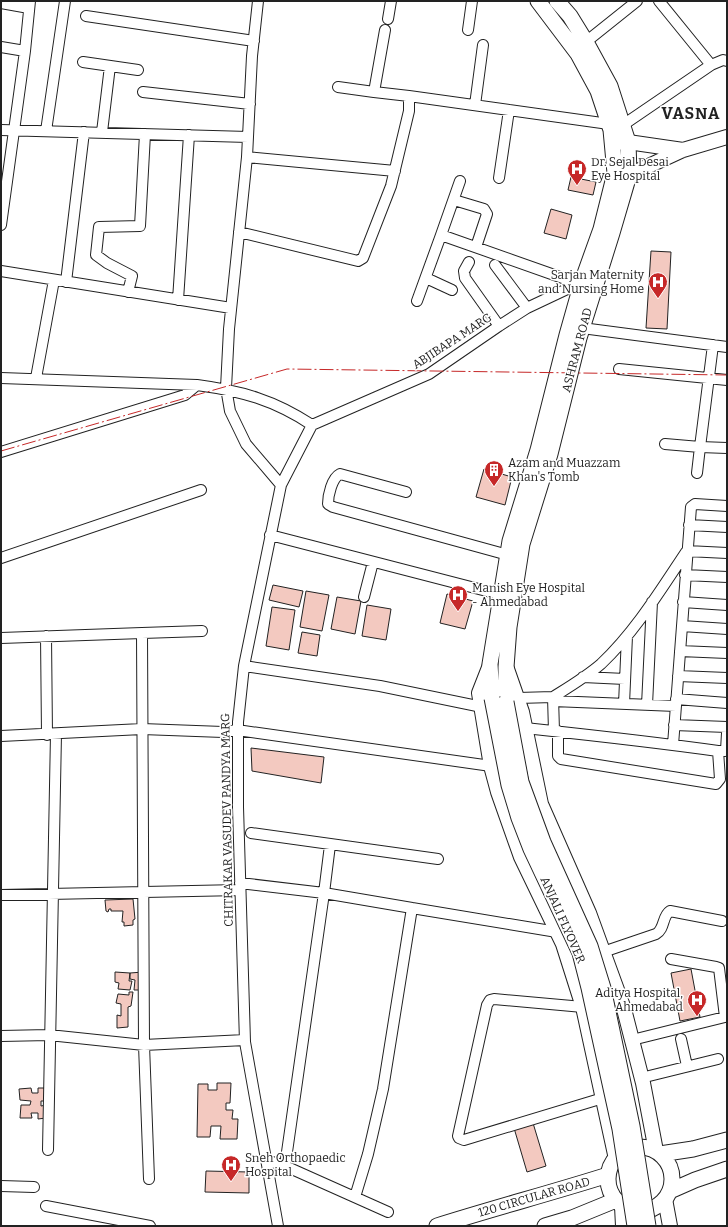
<svg xmlns="http://www.w3.org/2000/svg" width="728" height="1227" font-family="Bitter,serif">
<style>
.building{fill:#f3c9c0;stroke:#222}
.lines{fill:none;stroke-linecap:round;stroke-linejoin:round}
.street-casing{stroke:#222;stroke-width:12}
.secondary-casing{stroke:#222;stroke-width:16}
.primary-casing{stroke:#222;stroke-width:17}
.street{stroke:#fff;stroke-width:10}
.secondary{stroke:#fff;stroke-width:14}
.primary{stroke:#fff;stroke-width:15}
.primary-bridge-casing{stroke:#222;stroke-width:17;stroke-linecap:butt}
.primary-bridge{stroke:#fff;stroke-width:15}
.power{stroke:#c62828;stroke-width:1;stroke-dasharray:14 3 2 3;stroke-linecap:butt}
.labels{text-anchor:middle;dominant-baseline:central;stroke-width:3;stroke-linejoin:round;paint-order:stroke}
.poi-label{font-size:12px;fill:#222;stroke:#fff;text-anchor:start}
.street-label{font-size:12px;fill:#222;stroke:#fff}
.district-label{font-size:16px;font-weight:bold;letter-spacing:1px;fill:#222;stroke:#fff}
</style>
<rect width="100%" height="100%" fill="#fff"/>
<path class="building" d="M571,177L596,182L593,195L568,190Z
M551,209L572,215L566,239L544,233Z
M651,251L671,252L667,329L646,328Z
M484,469L512,477L505,505L476,497Z
M273,585L303,591L299,607L269,600Z
M306,591L329,595L322,631L300,627Z
M447,594L473,601L465,629L440,623Z
M337,597L361,601L355,634L331,629Z
M367,605L391,609L386,640L362,636Z
M272,607L295,610L289,650L266,646Z
M302,632L320,635L317,656L298,653Z
M251,748L324,757L321,783L252,771Z
M133,899L135,919L133,920V925L124,926V922H122L123,911H111V909H109L108,912L106,911L105,900Z
M691,969L700,1017L680,1021L671,973Z
M115,972L130,973L129,981H132L130,990L118,989L119,983L115,982Z
M143,972L140,990H134L135,980L130,979V973Z
M129,992H133L131,1006L128,1007V1027L117,1028V1015L121,1016V1004L116,1003L118,994L129,995Z
M217,1083H231L230,1103H226V1110H233L232,1119H238L237,1139H220L221,1126H211L210,1137H197L198,1084H208V1090H217Z
M31,1088L32,1093H38V1088H46V1101H41V1106L46,1105V1118L38,1119V1113H31L32,1118H20L21,1105H30L31,1101L20,1100L19,1089Z
M533,1123L546,1166L527,1172L514,1128Z
M206,1171L249,1172V1193L205,1192Z"/>
<g class="lines">
<g class="street-casing">
<path id="street" d="M258,1L252,56L247,157L229,329L226,388L230,411L246,444L281,485
M659,1L711,65
M1,3L29,8
M86,16L254,41
M388,19L391,1
M385,30L374,92L409,96
M468,30L472,1
M582,45L637,1
M1,47L25,51
M83,62L138,70
M338,87L374,92
M143,92L250,104
M475,105L483,45
M623,125L711,65L723,60L727,61
M1,130L248,137
M46,131L65,1
M102,132L110,66
M247,157L395,171
M499,178L509,110
M454,200L484,209L487,214L476,247
M1,225L25,51L30,1
M239,232L358,261L363,258L391,186L409,111V96L609,124
M441,235L460,181
M469,262L464,271L465,278L499,326
M495,265L527,308
M1,271L231,308
M426,278L452,290
M66,282L84,132
M128,292L132,276L107,263L96,255L99,227L140,226L145,134
M178,300L189,135
M417,301L441,235L577,283
M582,328L727,347
M713,345L700,447L727,448
M619,369L727,380
M1,378L197,385C242,391 274,400 312,425
M36,378L54,280
M312,425L429,374L499,326L527,308L582,282
M665,444L700,447L697,473
M1,452L185,395L197,385
M406,492L340,474C332,478 328,495 328,504L333,507L508,555
M689,525L727,527
M270,535L502,595
M687,551L727,553
M1,558L201,490
M685,575L727,577
M364,597L373,562
M683,602L727,605
M682,626L727,629
M142,633L202,631
M46,636L47,735
M1,638L142,633L144,1045L149,1179
M680,651L727,653
M244,666L380,686L482,707
M678,676L727,678
M583,677L625,679
M518,698L553,697
M676,699L727,703
M553,701L676,706
M624,704L627,636
M647,705L652,602
M674,725L727,727
M525,728C590,735 654,742 718,751L720,779L716,784L561,759L558,756V731
M554,731L553,697C569,687 586,677 601,664C635,632 660,591 686,552
M1,736L142,729L223,732L237,730L491,766
M673,745L691,507L695,504L727,506
M718,751H725L726,750L727,733
M251,833L438,859
M330,845L324,893L412,908
M240,883L324,893L285,1166L266,1160
M1,895L240,890
M603,952L656,934C665,929 662,916 670,911L722,921
M583,1007L494,999L490,1000L487,1005L458,1136L459,1138L464,1140L603,1098
M1,1036L49,1035L144,1045L245,1040
M681,1039L687,1066
M632,1040L725,1017L719,968L716,967L671,959
M641,1078L718,1059
M48,1150L56,734
M285,1166L388,1212
M1,1186L34,1187
M355,1197L368,1154L383,1089L412,908L557,932
M46,1206L150,1226
M278,1226L245,1042L238,807V722L244,666L281,485L312,425"/>
</g>
<g class="secondary-casing">
<path id="secondary" d="M613,143L628,142L683,150
M619,174L629,175L683,150L727,137
M490,665L479,693L491,766L498,792L521,857L563,944L583,1007L616,1159
M507,669L522,712L541,804L589,913L624,1009L643,1083L656,1151
M665,1199L670,1226
M622,1206L623,1226"/>
</g>
<g class="primary-casing">
<path id="primary" d="M492,698L490,664L510,541L538,450L567,335L582,282L601,229L615,173L611,130L598,91L578,54L538,1
M506,702V667L509,627L522,544L550,454L579,338L612,233L629,175L628,142L610,86L586,42L570,16L557,1
M608 1179a32 32 0 1 1 64 0a32 32 0 1 1-64 0Z
M660,1154L693,1149L727,1140
M670,1191L695,1180L727,1169
M437,1226C494,1208 551,1193 608,1175
M545,1226L572,1218L616,1200"/>
</g>
<use href="#street" class="street"/>
<use href="#secondary" class="secondary"/>
<use href="#primary" class="primary"/>
<g class="primary-bridge-casing">
<path id="primary-bridge" d="M492,698L509,785L519,818L531,849L580,953L589,988L620,1129L635,1226
M506,702L521,782L543,842L590,946L603,988L632,1126L648,1226"/>
</g>
<use href="#primary-bridge" class="primary-bridge"/>
<path class="power" d="M1,451L287,369L727,375"/>
</g>
<defs>
<g id="hospital-pin" transform="scale(1)"><path d="M0 17L-7.5 6A9.5 9.5 0 1 1 7.5 6Z" fill="#c62828" stroke="#fff"/><path d="M-5-5h3v3.5h4V-5h3V5h-3V1.5h-4V5h-3Z" fill="#fff"/></g>
<g id="building-pin" transform="scale(1)"><path d="M0 17L-7.5 6A9.5 9.5 0 1 1 7.5 6Z" fill="#c62828" stroke="#fff"/><path d="M-4-6H4V6H1V3H-1V6H-4ZM-2.5-4.3h1.7v1.8h-1.7ZM.8-4.3h1.7v1.8H.8ZM-2.5-1h1.7V.8h-1.7ZM.8-1h1.7V.8H.8Z" fill="#fff"/></g>
</defs>
<g fill-rule="evenodd">
<use href="#hospital-pin" x="577" y="169"/>
<use href="#hospital-pin" x="658" y="282"/>
<use href="#building-pin" x="494" y="470"/>
<use href="#hospital-pin" x="458" y="595"/>
<use href="#hospital-pin" x="697" y="1000"/>
<use href="#hospital-pin" x="231" y="1165"/>
</g>
<g class="labels">
<g class="poi-label">
<text x="591" y="162">Dr. Sejal Desai<tspan x="591" dy="14">Eye Hospital</tspan></text>
<text x="644" y="275" text-anchor="end">Sarjan Maternity<tspan x="644" dy="14">and Nursing Home</tspan></text>
<text x="508" y="463">Azam and Muazzam<tspan x="508" dy="14">Khan's Tomb</tspan></text>
<text x="472" y="588">Manish Eye Hospital<tspan x="472" dy="14">- Ahmedabad</tspan></text>
<text x="683" y="993" text-anchor="end">Aditya Hospital,<tspan x="683" dy="14">Ahmedabad</tspan></text>
<text x="245" y="1158">Sneh Orthopaedic<tspan x="245" dy="14">Hospital</tspan></text>
</g>
<g class="street-label">
<text transform="translate(452 341) rotate(-33)">ABJIBAPA MARG</text>
<text transform="translate(577 350) rotate(-75)">ASHRAM ROAD</text>
<text transform="translate(227 820) rotate(-91)">CHITRAKAR VASUDEV PANDYA MARG</text>
<text transform="translate(563 920) rotate(66)">ANJALI FLYOVER</text>
<text transform="translate(534 1197) rotate(-16)">120 CIRCULAR ROAD</text>
</g>
<g class="district-label">
<text x="691" y="113">VASNA</text>
</g>
</g>
<rect width="728" height="1227" fill="none" stroke="#222222" stroke-width="4"/>
</svg>
